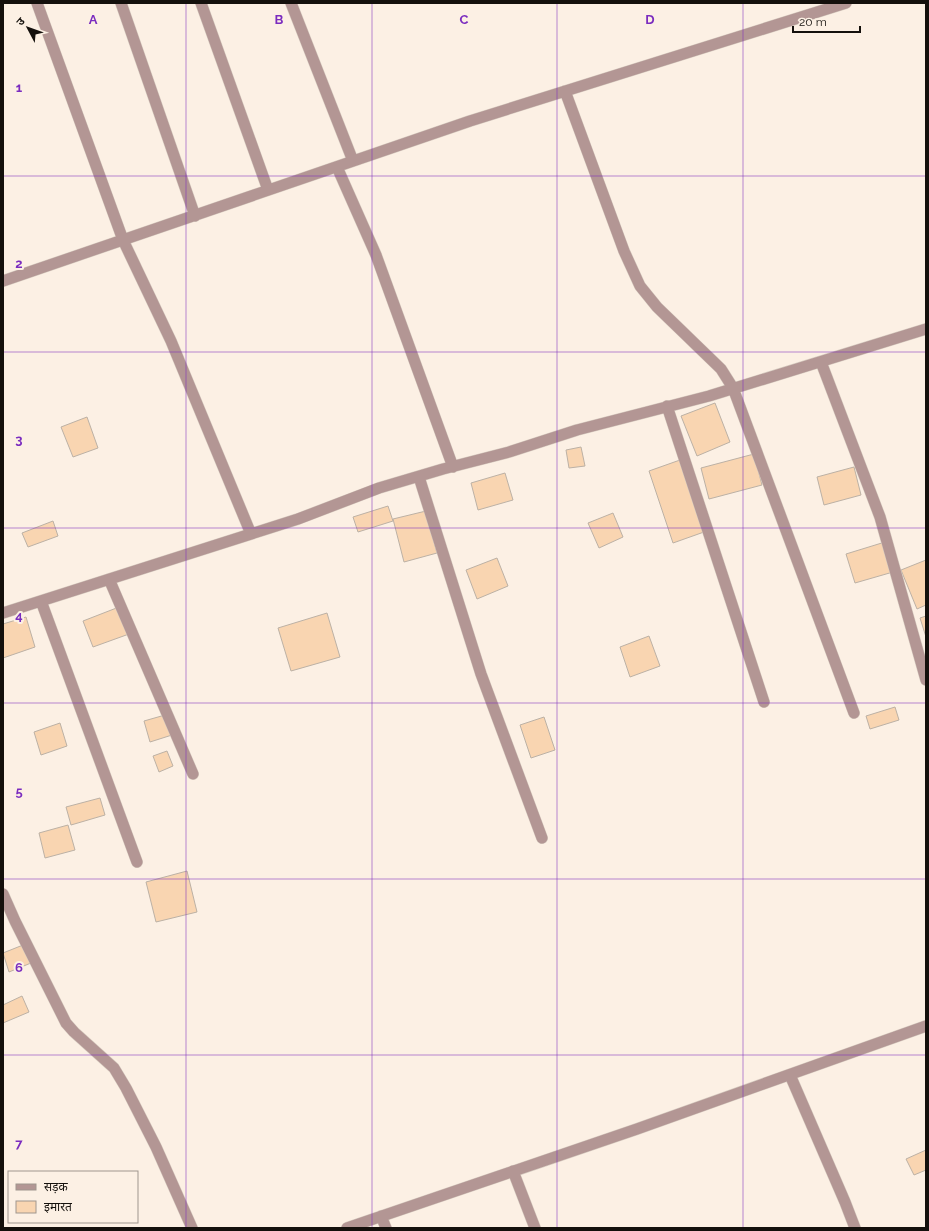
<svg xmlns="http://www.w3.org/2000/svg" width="929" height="1231" font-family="Raleway,'Noto Sans Devanagari',sans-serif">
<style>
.building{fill:#f9d5b1;stroke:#bcb1a5}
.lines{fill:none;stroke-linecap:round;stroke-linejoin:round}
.minor-casing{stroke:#d7ccc1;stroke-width:12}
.minor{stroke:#b39694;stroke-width:11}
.grid{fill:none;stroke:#7b2cbf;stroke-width:1;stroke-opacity:0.55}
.grid-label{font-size:13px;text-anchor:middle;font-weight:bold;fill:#7b2cbf;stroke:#fcf0e4;stroke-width:4;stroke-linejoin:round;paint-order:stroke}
</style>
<rect width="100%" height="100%" fill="#fcf0e4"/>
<path class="building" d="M715,403L730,442L697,456L681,416Z
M87,417L98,448L73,457L61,427Z
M581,447L585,466L569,468L566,450Z
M754,454L762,485L709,499L701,468Z
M680,460L704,532L673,543L649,471Z
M854,467L861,495L824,505L817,477Z
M505,473L513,500L478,510L471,483Z
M388,506L393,521L358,532L353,517Z
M426,511L437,553L404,562L393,519Z
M613,513L623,537L599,548L588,523Z
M53,521L58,536L28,547L22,533Z
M885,542L893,572L855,583L846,554Z
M497,558L508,586L477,599L466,570Z
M926,560V605L917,609L901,570Z
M119,607L129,634L93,647L83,621Z
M327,613L340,657L291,671L278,628Z
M926,616V637L920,618Z
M26,617L35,647L3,658V624Z
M649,636L660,666L630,677L620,647Z
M895,707L899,720L870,729L866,716Z
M165,715L172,735L150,742L144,721Z
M544,717L555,750L531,758L520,725Z
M60,723L67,746L41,755L34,732Z
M167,751L173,766L159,772L153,756Z
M100,798L105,815L71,825L66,807Z
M68,825L75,850L45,858L39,833Z
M187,871L197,912L156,922L146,882Z
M23,945L31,963L9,972L3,953Z
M22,996L29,1012L3,1023V1005Z
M926,1150V1170L914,1175L906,1159Z"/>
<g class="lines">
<g class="minor-casing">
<path id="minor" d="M37,3L123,240L171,341L251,534
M121,3L195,216
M201,3L268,190
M291,3L353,161
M565,91L624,251L640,286L657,307L721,369L733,388L854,713
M337,167L376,255L453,467
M3,281L470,121L846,3
M821,362L880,517L926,680
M667,406L764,702
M419,477L481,674L542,838
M109,579L193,774
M41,601L137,862
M3,613L298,519L379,488L443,469L509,452L577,430L709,396L926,329
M3,894L15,921L66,1023L74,1032L114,1068L126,1088L156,1147L192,1228
M790,1075L845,1202L855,1228
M513,1171L535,1228
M381,1216L386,1228
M347,1228L637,1129L926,1026"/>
</g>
<use href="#minor" class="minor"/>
</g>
<path class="grid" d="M186,3V1228M372,3V1228M557,3V1228M743,3V1228M3,176H926M3,352H926M3,528H926M3,703H926M3,879H926M3,1055H926"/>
<g class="grid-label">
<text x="93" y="24">A</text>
<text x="279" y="24">B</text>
<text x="464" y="24">C</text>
<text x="650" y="24">D</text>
<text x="19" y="92">1</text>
<text x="19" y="268">2</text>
<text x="19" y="444">3</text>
<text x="19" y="620">4</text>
<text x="19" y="796">5</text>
<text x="19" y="972">6</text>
<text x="19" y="1148">7</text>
</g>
<rect width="929" height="1231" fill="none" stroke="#14100c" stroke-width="8"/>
<rect x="8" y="1171" width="130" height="52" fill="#fcf0e4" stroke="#9f968e"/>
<rect x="16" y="1184" width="20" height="6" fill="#b39694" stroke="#9f968e"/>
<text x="44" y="1191" font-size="12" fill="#14100c">सड़क</text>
<rect x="16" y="1201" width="20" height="12" fill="#f9d5b1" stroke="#9f968e"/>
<text x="44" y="1211" font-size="12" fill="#14100c">इमारत</text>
<g transform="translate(28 28) rotate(311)" stroke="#fcf0e4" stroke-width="3" paint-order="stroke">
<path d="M0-3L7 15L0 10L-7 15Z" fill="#14100c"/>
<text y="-6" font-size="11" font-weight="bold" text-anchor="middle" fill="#14100c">उ</text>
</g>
<path d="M793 26v6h67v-6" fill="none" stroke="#14100c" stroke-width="2"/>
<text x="799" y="26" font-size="12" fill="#14100c" stroke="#fcf0e4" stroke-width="3" paint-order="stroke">20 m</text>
</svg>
